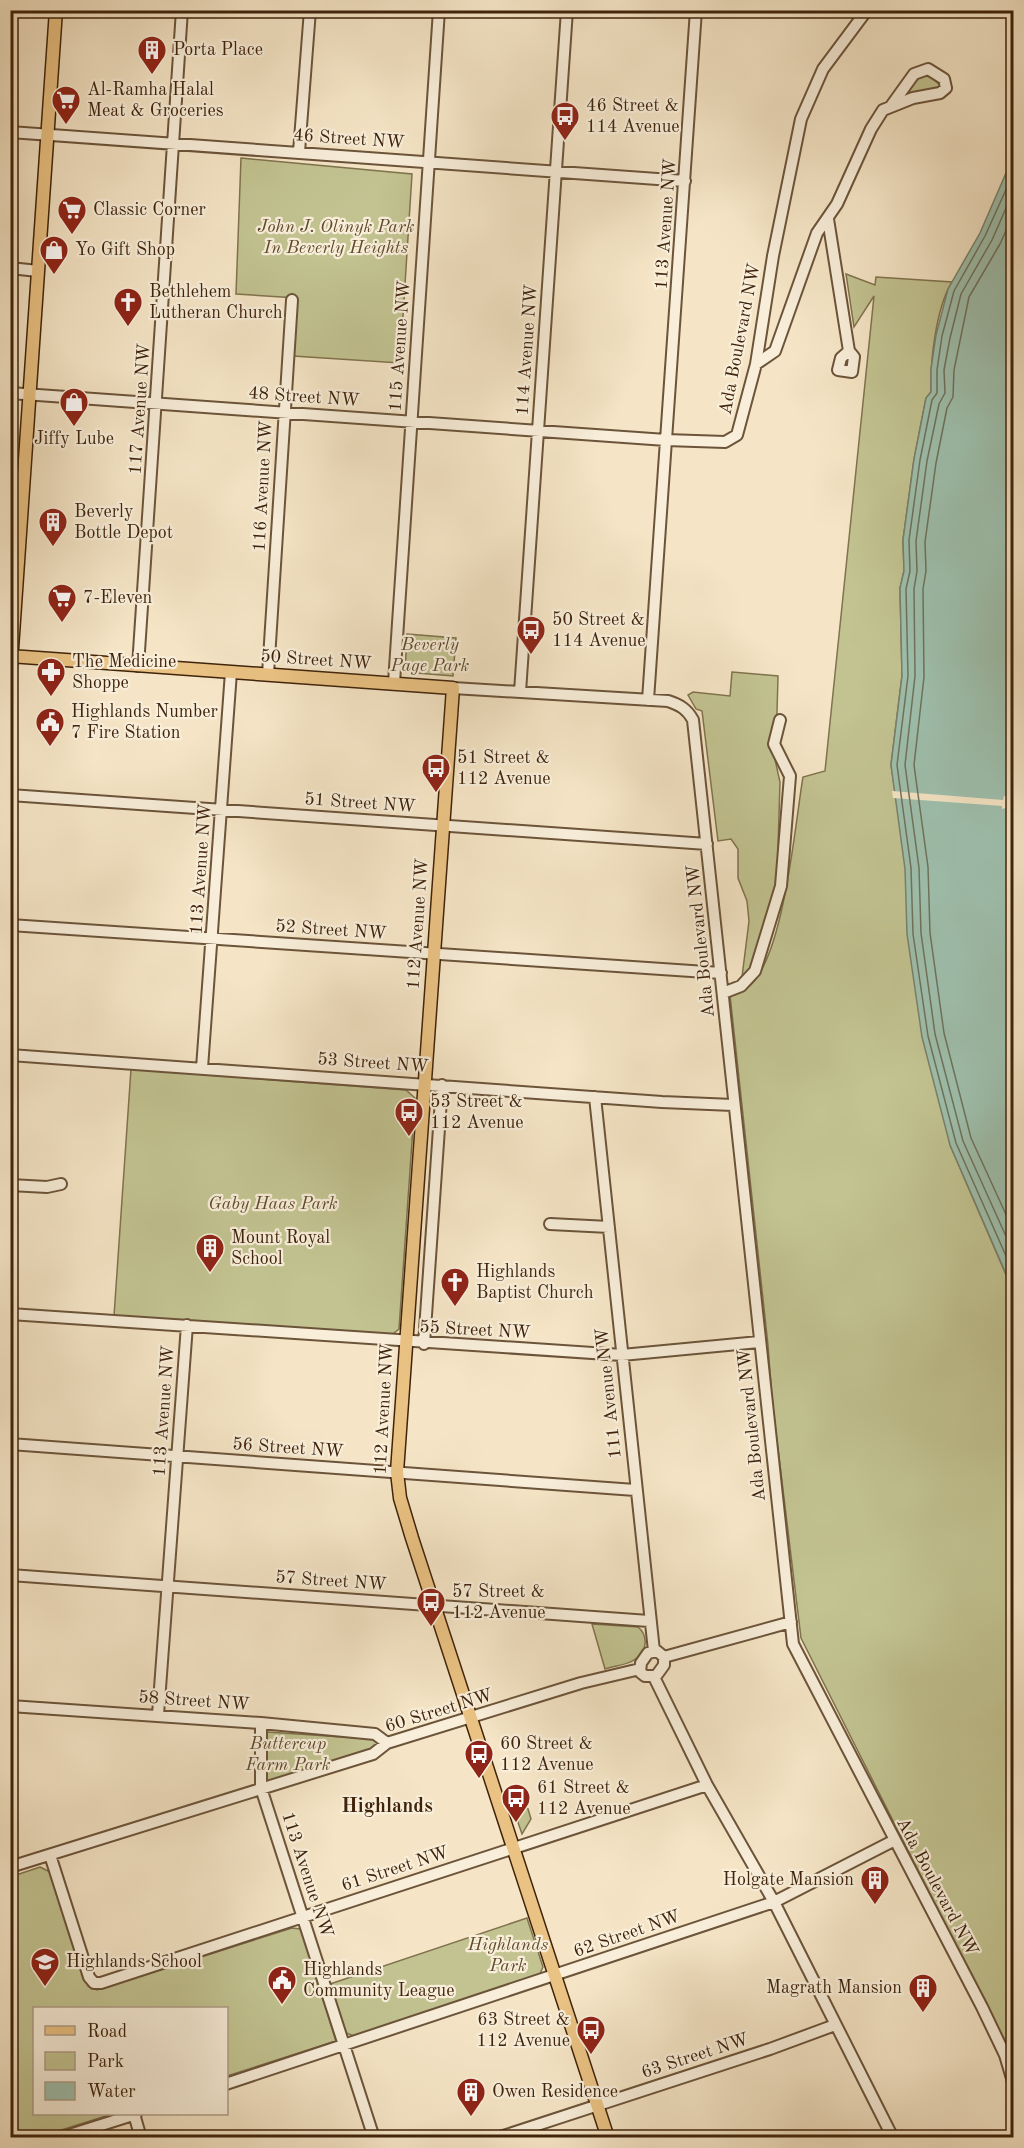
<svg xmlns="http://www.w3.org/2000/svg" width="1024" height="2148" font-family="'Old Standard TT',serif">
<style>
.green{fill:#c2c391;stroke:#80734e;stroke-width:1.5}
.water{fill:#9ec0ae;stroke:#78816d;stroke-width:1.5}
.pier{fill:#f5e5c6}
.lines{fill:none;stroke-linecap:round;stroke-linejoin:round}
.shore{stroke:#6e725c;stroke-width:1.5}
.minor-casing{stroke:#6c543a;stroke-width:14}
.major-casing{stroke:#3f230b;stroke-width:15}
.minor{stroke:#f8eeda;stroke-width:10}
.major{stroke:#eac283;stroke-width:12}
.labels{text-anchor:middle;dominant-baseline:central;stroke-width:4.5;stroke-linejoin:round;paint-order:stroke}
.poi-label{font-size:18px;fill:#3f230b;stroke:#f8eeda;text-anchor:start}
.street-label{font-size:18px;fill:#3f230b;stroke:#f8eeda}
.park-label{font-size:18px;font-style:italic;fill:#604b2c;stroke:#f8eeda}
.neighbourhood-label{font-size:20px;font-weight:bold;fill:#3f230b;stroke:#f8eeda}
</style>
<rect width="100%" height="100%" fill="#f5e5c6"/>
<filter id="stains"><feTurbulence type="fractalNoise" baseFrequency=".00333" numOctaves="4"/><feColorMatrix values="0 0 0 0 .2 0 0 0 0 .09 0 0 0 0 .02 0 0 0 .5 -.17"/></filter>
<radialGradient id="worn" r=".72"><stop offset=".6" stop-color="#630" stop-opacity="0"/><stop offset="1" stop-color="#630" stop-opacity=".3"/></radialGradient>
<path class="green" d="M927,73L941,86L939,89L898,99L915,77Z
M241,158L412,174L400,363L293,356L297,298L236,294Z
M846,274L875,285L876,277L952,282C936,308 930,361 931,392L926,398L914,459L903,540L904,571L900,588L902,675L891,765L950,1145L1013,1291V2059L801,1638L772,1399L768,1345L730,995C735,993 743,992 747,988C784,961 795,823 803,777L825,771L874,296L854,327Z
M407,634L456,638L453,676L405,672Z
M732,672L778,676L777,713L770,737L780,782L777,881L771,911L752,966L742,977L749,921L747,901L738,878V849L731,839L718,841L702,711L696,709L688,695L693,692L730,696Z
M131,1069L406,1090L415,1098L399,1329L389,1337L114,1316Z
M592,1624L638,1627C649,1636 647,1653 634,1660C627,1665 614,1666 605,1669Z
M267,1732L372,1739L378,1743L375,1748L270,1783L266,1782Z
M522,1804L528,1809L531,1819L522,1834L512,1805Z
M40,1867L50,1872L88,1986L97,1990L292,1928L301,1929L336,2041L227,2076L226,2008H34V2114H112L39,2137H11L10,1877Z
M527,1918L543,1967L539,1976L354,2036L346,2033L330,1984Z"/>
<path class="water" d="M1013,157V1290L950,1145L922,1037L907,934L905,869L891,765L902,676L900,588L904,571L903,540L914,459L926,398L931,392V369L936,335L948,289L980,233Z"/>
<path class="pier" d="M892,791L1003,800L1004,796H1011L1013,806L1002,809V806L893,798Z"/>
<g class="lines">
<path class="shore" d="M1014,172L985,236L954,291L942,336L937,370V393L932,400L920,460L909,540L910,571L906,589L908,676L897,765L911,868L913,934L928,1036L956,1143L1014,1274
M1014,190L992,240L961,294L950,338L944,370L945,393L939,404L927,461L916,541L917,571L914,589L915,676L905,765L919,868L921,933L935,1034L963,1141L1014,1254
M1014,213L1000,244L969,297L954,370L953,397L947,408L936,463L925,542L926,571L923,589L924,677L914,765L928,867L930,933L944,1033L971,1138L1014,1232"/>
<g class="minor-casing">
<path id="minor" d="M10,132L685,181
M299,152L310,10
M828,219L849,351L854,357L852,372L838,370L841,358L849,351
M10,268L38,271
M756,364L775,351L817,233L837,204L871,129L883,110L913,98L940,93L946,88L944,79L928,69L914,74L891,106
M10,393L666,440L696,10
M10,525L20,526
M138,666L182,10
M268,674L292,300
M394,683L439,10
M453,688L668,701C680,705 687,709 693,720L793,1644L982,2007L1005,2055L1014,2085
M520,692L567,10
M648,700L666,440L725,442L737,435L756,364L773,256L801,119L823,69L867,10
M10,795L707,844
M10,925L721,973
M723,993L741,986L755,971L781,886L790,776L774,744L780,720
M10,1055L662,1102L733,1105
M202,1068L231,672
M595,1097L654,1651
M10,1185L47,1187L61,1184
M550,1224L609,1227
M10,1314L622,1355L759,1342
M424,1344L442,1085
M10,1444L635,1490
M10,1575L649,1621
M657,1651L664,1657V1665L656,1676H645L640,1672L641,1663L648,1653Z
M664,1657L791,1622
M654,1677L707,1785L774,1902L893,2138
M10,1706L261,1723L375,1734L387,1743
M158,1715L187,1325
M261,1723V1788L374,2138
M50,1855L89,1977L94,1983H101L707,1785
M10,1867L373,1754L387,1743L581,1683L640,1669
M226,2084L774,1902L893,1841
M134,2114L141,2138
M60,2138L136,2114
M497,2138L770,2049L835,2025"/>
</g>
<g class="major-casing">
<path id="major" d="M10,656L453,688L397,1472L400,1498L412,1538L608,2138
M10,678L56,10"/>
</g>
<use href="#minor" class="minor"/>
<use href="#major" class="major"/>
</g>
<defs>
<g id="building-pin" transform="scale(1.5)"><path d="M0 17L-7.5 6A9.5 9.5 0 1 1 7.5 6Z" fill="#8f2418" stroke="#f8eeda"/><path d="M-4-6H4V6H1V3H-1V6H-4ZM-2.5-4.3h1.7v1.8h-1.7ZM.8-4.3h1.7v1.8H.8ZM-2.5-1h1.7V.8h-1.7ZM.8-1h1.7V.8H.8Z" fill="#fff"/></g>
<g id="supermarket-pin" transform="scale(1.5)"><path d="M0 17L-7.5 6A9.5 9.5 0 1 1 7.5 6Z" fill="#8f2418" stroke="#f8eeda"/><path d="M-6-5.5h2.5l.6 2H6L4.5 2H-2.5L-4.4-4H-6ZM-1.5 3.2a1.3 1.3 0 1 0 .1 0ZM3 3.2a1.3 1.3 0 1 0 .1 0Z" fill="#fff"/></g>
<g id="bus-pin" transform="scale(1.5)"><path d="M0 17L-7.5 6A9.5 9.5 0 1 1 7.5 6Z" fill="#8f2418" stroke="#f8eeda"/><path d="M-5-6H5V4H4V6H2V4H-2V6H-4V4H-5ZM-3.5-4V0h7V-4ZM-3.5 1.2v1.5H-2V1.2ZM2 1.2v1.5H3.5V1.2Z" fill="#fff"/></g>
<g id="shop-pin" transform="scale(1.5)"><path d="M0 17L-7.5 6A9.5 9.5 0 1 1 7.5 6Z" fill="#8f2418" stroke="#f8eeda"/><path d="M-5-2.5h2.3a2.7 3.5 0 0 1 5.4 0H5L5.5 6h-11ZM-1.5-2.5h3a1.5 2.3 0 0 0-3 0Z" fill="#fff"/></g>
<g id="church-pin" transform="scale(1.5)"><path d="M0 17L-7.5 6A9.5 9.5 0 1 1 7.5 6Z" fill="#8f2418" stroke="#f8eeda"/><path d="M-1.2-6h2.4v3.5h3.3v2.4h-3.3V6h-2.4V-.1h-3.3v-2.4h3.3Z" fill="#fff"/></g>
<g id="pharmacy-pin" transform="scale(1.5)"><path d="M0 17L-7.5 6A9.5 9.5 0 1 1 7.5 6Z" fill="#8f2418" stroke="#f8eeda"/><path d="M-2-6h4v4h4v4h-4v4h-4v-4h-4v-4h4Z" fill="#fff"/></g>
<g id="civic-pin" transform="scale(1.5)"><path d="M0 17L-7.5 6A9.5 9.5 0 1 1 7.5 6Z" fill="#8f2418" stroke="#f8eeda"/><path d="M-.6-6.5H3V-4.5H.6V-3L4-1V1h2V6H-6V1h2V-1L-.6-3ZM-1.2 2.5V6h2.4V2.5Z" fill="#fff"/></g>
<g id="school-pin" transform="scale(1.5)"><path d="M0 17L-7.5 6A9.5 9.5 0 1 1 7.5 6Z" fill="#8f2418" stroke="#f8eeda"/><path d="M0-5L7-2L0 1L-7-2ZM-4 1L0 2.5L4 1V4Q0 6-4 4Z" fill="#fff"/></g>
</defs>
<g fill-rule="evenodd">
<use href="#building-pin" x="152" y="50"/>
<use href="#supermarket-pin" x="66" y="100"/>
<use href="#bus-pin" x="565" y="116"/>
<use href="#supermarket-pin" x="72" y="210"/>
<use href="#shop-pin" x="54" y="250"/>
<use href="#church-pin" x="128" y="302"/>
<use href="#shop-pin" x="74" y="402"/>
<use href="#building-pin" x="53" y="522"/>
<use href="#supermarket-pin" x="62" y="598"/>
<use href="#bus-pin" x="531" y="630"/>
<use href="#pharmacy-pin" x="51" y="672"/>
<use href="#civic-pin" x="50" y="722"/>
<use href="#bus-pin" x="436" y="768"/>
<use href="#bus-pin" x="409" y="1112"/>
<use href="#building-pin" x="210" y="1248"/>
<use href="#church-pin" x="455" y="1282"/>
<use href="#bus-pin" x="431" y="1602"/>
<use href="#bus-pin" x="479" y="1754"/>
<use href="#bus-pin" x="516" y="1798"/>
<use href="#building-pin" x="875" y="1880"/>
<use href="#school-pin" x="45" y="1962"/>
<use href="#civic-pin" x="282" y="1980"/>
<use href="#building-pin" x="923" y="1988"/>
<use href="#bus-pin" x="591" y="2030"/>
<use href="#building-pin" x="471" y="2092"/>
</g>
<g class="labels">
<g class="poi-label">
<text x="173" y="50">Porta Place</text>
<text x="87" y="90">Al-Ramha Halal<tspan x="87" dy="21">Meat &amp; Groceries</tspan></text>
<text x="586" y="106">46 Street &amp;<tspan x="586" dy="21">114 Avenue</tspan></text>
<text x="93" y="210">Classic Corner</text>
<text x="75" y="250">Yo Gift Shop</text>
<text x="149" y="292">Bethlehem<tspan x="149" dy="21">Lutheran Church</tspan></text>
<text x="74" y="439" text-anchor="middle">Jiffy Lube</text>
<text x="74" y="512">Beverly<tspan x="74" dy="21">Bottle Depot</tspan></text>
<text x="83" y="598">7-Eleven</text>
<text x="552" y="620">50 Street &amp;<tspan x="552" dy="21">114 Avenue</tspan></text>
<text x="72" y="662">The Medicine<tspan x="72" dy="21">Shoppe</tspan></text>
<text x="71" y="712">Highlands Number<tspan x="71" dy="21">7 Fire Station</tspan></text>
<text x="457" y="758">51 Street &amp;<tspan x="457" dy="21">112 Avenue</tspan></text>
<text x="430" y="1102">53 Street &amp;<tspan x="430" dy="21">112 Avenue</tspan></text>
<text x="231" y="1238">Mount Royal<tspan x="231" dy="21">School</tspan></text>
<text x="476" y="1272">Highlands<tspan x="476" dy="21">Baptist Church</tspan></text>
<text x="452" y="1592">57 Street &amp;<tspan x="452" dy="21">112 Avenue</tspan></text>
<text x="500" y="1744">60 Street &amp;<tspan x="500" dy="21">112 Avenue</tspan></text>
<text x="537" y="1788">61 Street &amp;<tspan x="537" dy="21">112 Avenue</tspan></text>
<text x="854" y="1880" text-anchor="end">Holgate Mansion</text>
<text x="66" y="1962">Highlands School</text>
<text x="303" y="1970">Highlands<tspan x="303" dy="21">Community League</tspan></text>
<text x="902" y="1988" text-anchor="end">Magrath Mansion</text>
<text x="570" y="2020" text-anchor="end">63 Street &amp;<tspan x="570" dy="21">112 Avenue</tspan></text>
<text x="492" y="2092">Owen Residence</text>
</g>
<g class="street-label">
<text transform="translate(349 139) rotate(4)">46 Street NW</text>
<text transform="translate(666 224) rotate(-86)">113 Avenue NW</text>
<text transform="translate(740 339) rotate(-79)">Ada Boulevard NW</text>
<text transform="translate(400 346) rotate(-86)">115 Avenue NW</text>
<text transform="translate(527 350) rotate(-86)">114 Avenue NW</text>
<text transform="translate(304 397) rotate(4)">48 Street NW</text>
<text transform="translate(140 409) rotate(-86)">117 Avenue NW</text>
<text transform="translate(263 486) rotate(-87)">116 Avenue NW</text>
<text transform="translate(316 660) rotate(4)">50 Street NW</text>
<text transform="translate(360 803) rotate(4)">51 Street NW</text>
<text transform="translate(201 869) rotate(-86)">113 Avenue NW</text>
<text transform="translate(418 924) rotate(-86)">112 Avenue NW</text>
<text transform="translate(331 930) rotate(4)">52 Street NW</text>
<text transform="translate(701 941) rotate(-96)">Ada Boulevard NW</text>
<text transform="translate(373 1063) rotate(4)">53 Street NW</text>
<text transform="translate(475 1330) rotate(3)">55 Street NW</text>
<text transform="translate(609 1393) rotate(-96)">111 Avenue NW</text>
<text transform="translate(384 1409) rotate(-87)">112 Avenue NW</text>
<text transform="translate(164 1411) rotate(-86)">113 Avenue NW</text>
<text transform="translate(752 1425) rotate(-96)">Ada Boulevard NW</text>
<text transform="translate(288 1448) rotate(4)">56 Street NW</text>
<text transform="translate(331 1581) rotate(4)">57 Street NW</text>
<text transform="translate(194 1701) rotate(4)">58 Street NW</text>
<text transform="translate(439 1711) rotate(-17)">60 Street NW</text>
<text transform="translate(395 1869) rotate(-18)">61 Street NW</text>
<text transform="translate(307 1875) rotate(72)">113 Avenue NW</text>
<text transform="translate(937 1887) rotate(62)">Ada Boulevard NW</text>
<text transform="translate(627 1934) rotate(-19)">62 Street NW</text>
<text transform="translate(695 2056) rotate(-18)">63 Street NW</text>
</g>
<g class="park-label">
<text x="336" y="227">John J. Olinyk Park<tspan x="336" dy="21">In Beverly Heights</tspan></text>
<text x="430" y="645">Beverly<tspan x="430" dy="21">Page Park</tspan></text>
<text x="273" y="1204">Gaby Haas Park</text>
<text x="288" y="1744">Buttercup<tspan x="288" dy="21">Farm Park</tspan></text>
<text x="508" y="1945">Highlands<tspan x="508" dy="21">Park</tspan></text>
</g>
<g class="neighbourhood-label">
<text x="387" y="1807">Highlands</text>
</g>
</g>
<rect width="1024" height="2148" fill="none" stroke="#f5e5c6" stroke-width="36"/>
<rect x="12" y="12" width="1000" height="2124" fill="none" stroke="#3f230b" stroke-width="3"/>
<rect x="18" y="18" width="988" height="2112" fill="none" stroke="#3f230b" stroke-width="1.5"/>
<rect x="33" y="2007" width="195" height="108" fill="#f8eeda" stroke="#ae9d87" stroke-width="1.5"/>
<rect x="45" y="2026" width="30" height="9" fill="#eac283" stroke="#ae9d87" stroke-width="1.5"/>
<text x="87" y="2037" font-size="18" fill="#3f230b">Road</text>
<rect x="45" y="2052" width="30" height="18" fill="#c2c391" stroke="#ae9d87" stroke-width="1.5"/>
<text x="87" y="2067" font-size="18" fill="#3f230b">Park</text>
<rect x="45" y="2082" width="30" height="18" fill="#9ec0ae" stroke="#ae9d87" stroke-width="1.5"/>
<text x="87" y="2097" font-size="18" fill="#3f230b">Water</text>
<rect width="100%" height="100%" filter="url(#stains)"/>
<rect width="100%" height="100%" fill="url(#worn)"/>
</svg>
